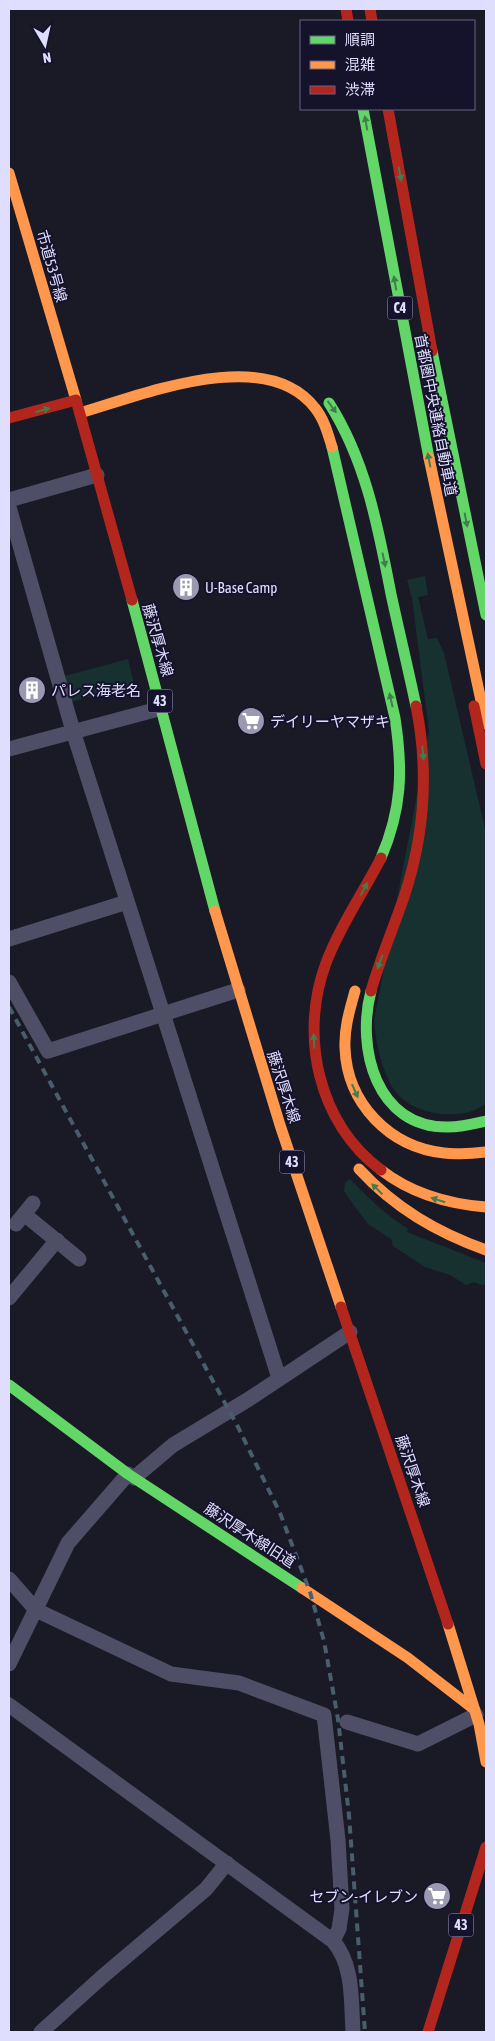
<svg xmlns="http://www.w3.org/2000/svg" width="495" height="2041" font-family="'Asap Condensed','Noto Sans JP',sans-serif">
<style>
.green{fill:#173130}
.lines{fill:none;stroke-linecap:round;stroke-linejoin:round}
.street{stroke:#4e4f66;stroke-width:15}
.fast{stroke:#63d668;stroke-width:11}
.slow{stroke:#ff974d;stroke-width:11}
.jam{stroke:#b3261e;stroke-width:11}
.rail{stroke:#485e6d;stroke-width:4;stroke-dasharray:8 6;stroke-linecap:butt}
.oneway{fill:#407e4d}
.labels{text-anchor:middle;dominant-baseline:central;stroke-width:4;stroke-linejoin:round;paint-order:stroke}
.shield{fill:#15132c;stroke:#a3a1bf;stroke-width:1}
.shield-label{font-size:14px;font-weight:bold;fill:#e0defe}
.street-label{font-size:15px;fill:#e0defe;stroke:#15132c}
.poi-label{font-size:15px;fill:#e0defe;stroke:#15132c;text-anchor:start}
</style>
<rect width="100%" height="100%" fill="#1a1926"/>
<path class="green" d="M425,576L428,595L418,597L428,639L437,638L444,653L486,833V1104C480,1107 472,1112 465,1113C436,1118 402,1109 389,1081C380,1063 376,1041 374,1021L429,731L412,598L407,580Z
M128,659L134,684L71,702L61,677Z
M350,1179C368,1198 386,1215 408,1229L407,1232L486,1263V1284L481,1285L474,1282L466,1285L450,1275L425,1267L393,1246L391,1239L368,1224L355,1207L344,1191L345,1183Z"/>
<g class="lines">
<path class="street" d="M9,500L97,475
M9,507L73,731L279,1378
M9,749L162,708
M9,939L127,902
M9,982L48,1051L238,990
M24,1214L79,1259
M16,1224L33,1203
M9,1298L57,1240
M134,1478L173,1445L249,1399L350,1332
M9,1579L36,1610L171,1674L239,1683L324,1715L338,1840L342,1909L339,1929L333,1941
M9,1664L68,1543L128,1474
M9,1705L333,1941C354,1965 351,2002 353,2032
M347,1722L418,1744L476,1715
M41,2032L102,1977L206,1889L227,1863"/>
<path class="fast" d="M363,109L429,458
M432,351L486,615
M329,403C366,461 378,527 391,594C399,631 408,668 416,706
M332,447L395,718C403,770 402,809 381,858
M132,600L215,911
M371,991C356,1048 376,1128 448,1127C461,1127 473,1124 486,1121
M9,1385L128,1474L302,1588"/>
<path class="slow" d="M9,173L76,400
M80,413C142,395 266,344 315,408C324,419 328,434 332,447
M429,458L486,724
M215,911L280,1125L341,1307
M355,991C350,1009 344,1028 345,1048C347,1103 389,1147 444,1153C458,1155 472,1153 486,1152
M359,1169C395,1208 436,1232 486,1250
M381,1170C412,1194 448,1204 486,1207
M302,1588L408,1658L475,1710
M448,1624L479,1724L486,1762"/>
<path class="jam" d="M346,9L348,21
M370,9L372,21
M388,109L432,351
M9,418L76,400L132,600
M474,706L486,764
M381,858C363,893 340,926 326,963C299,1035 318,1123 381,1170
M371,991C380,959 393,929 404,897C425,834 429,771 416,706
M341,1307L448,1624
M428,2032L486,1847"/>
<path class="rail" d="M9,1007L238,1427L280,1513L310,1592L324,1641L338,1719L349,1815L365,2032"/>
</g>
<defs><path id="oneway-solid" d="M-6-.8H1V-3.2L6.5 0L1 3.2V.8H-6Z" transform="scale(1.25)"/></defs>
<g class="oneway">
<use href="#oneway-solid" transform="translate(366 123) rotate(-100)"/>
<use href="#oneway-solid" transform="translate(400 174) rotate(80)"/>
<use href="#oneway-solid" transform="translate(395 283) rotate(-100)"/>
<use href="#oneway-solid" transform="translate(332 407) rotate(54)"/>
<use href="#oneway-solid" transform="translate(43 410) rotate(-15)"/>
<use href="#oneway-solid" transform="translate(429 460) rotate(-101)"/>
<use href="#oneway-solid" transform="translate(466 520) rotate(79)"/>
<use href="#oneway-solid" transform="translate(384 560) rotate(78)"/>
<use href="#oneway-solid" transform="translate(391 700) rotate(-103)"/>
<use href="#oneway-solid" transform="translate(423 753) rotate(84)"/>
<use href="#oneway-solid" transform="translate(364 889) rotate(-62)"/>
<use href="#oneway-solid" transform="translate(380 962) rotate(110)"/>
<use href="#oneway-solid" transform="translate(314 1041) rotate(-93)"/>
<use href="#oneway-solid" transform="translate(355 1091) rotate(66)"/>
<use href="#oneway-solid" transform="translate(377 1189) rotate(-136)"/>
<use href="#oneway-solid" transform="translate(438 1200) rotate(-163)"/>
</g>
<defs>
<g id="building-disc" transform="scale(1.4375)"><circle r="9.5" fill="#9b99b2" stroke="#15132c"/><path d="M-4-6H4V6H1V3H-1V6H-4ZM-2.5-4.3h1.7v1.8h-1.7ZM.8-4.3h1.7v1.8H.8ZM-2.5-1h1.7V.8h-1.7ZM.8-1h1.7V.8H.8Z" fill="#fff"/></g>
<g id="supermarket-disc" transform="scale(1.4375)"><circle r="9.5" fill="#9b99b2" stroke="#15132c"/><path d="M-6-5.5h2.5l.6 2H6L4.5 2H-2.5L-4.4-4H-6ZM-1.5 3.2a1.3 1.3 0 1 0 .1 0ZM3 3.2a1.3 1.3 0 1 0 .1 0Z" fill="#fff"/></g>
</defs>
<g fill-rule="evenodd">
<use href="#building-disc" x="186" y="587"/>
<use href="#building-disc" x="32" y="690"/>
<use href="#supermarket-disc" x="251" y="721"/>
<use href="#supermarket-disc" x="437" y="1896"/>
</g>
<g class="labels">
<g class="shield">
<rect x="387.5" y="296.5" width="25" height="23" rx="4"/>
<rect x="147.5" y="689.5" width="25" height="23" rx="4"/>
<rect x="279.5" y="1150.5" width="25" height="23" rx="4"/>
<rect x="448.5" y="1913.5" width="25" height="23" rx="4"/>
</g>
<g class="shield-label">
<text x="400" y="308">C4</text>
<text x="160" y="701">43</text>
<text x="292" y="1162">43</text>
<text x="461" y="1925">43</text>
</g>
<g class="street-label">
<text transform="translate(52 266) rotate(74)">市道53号線</text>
<text transform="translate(436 415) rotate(79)">首都圏中央連絡自動車道</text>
<text transform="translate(158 640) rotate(74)">藤沢厚木線</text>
<text transform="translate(284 1087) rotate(72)">藤沢厚木線</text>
<text transform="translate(413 1471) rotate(71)">藤沢厚木線</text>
<text transform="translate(250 1535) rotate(33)">藤沢厚木線旧道</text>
</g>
<g class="poi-label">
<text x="205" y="587">U-Base Camp</text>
<text x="51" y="690">パレス海老名</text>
<text x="270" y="721">デイリーヤマザキ</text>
<text x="418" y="1896" text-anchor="end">セブン-イレブン</text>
</g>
</g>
<rect width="495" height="2041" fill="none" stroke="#e0defe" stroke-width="20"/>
<rect x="300" y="20" width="175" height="90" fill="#15132c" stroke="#666480"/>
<rect x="310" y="36" width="25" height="8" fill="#63d668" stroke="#666480"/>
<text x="345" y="45" font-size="15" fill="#e0defe">順調</text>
<rect x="310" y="61" width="25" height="8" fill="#ff974d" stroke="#666480"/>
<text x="345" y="70" font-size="15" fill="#e0defe">混雑</text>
<rect x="310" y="86" width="25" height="8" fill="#b3261e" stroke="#666480"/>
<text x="345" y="95" font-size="15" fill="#e0defe">渋滞</text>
<g transform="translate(45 45) rotate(171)" stroke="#15132c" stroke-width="4" paint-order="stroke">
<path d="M0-4L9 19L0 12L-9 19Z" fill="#e0defe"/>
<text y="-8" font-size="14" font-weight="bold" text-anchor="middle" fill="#e0defe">N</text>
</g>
</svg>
